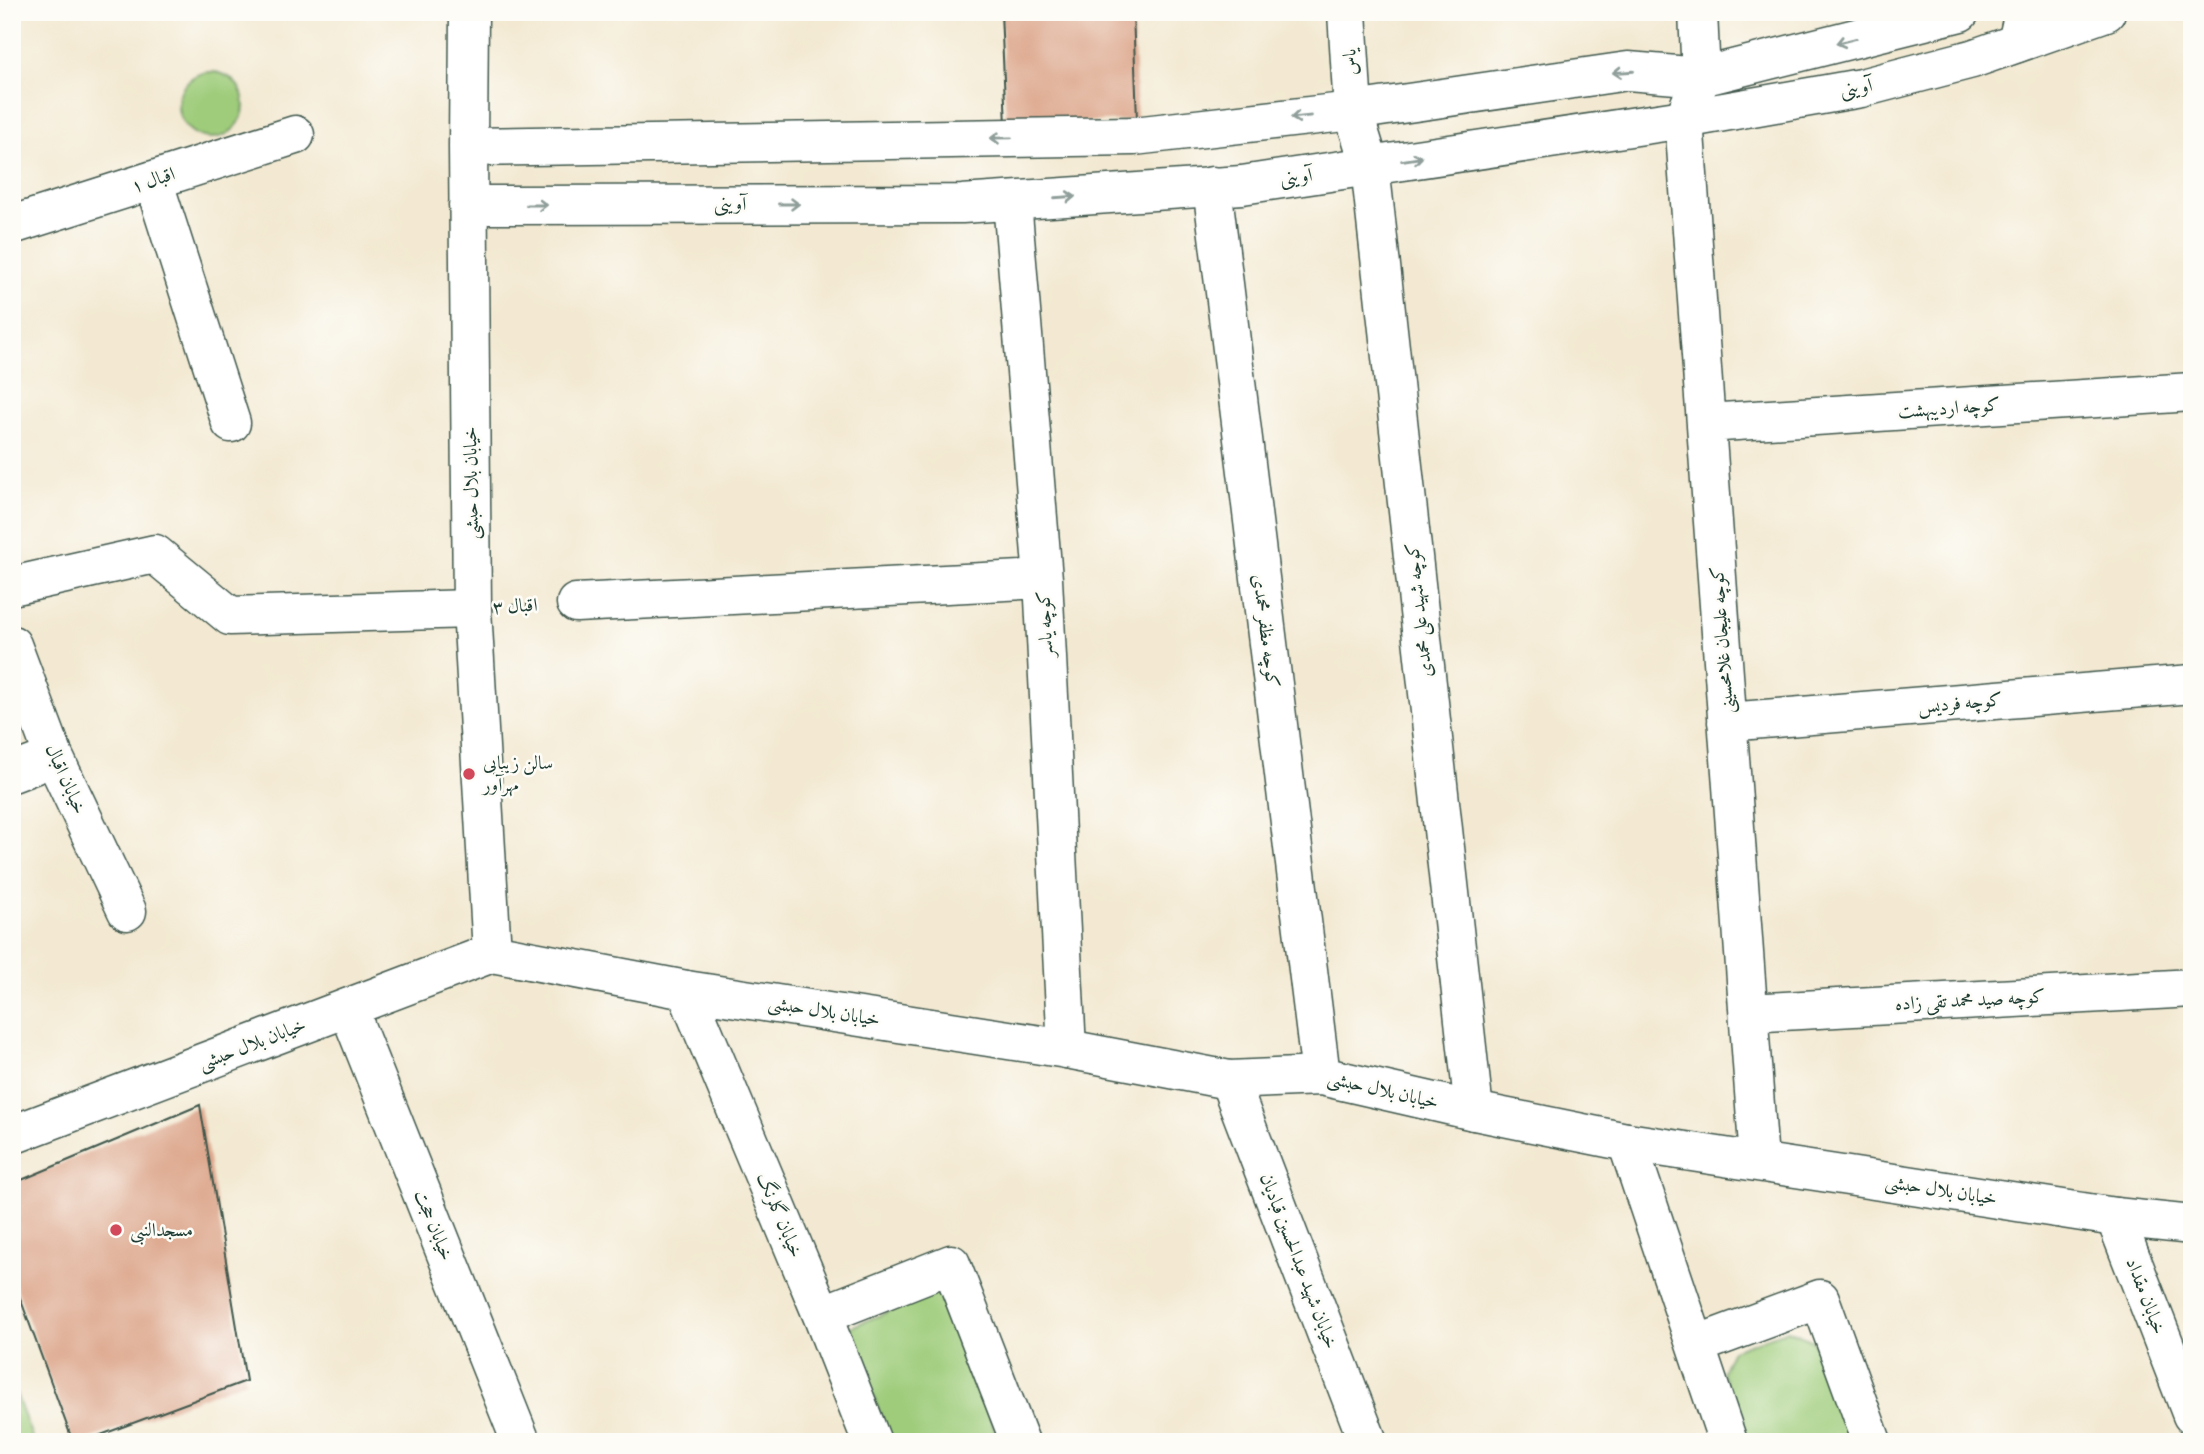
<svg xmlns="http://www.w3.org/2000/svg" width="2204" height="1454" font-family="Alegreya,Amiri,serif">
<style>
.green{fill:#9ecc7a;stroke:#5e8457;stroke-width:2}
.building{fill:#dca489}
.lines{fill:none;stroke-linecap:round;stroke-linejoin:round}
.minor-casing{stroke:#3f574c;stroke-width:41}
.tertiary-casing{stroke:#3f574c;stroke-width:41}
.path{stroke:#3f574c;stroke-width:4.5;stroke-dasharray:2 5;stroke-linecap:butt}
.minor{stroke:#fff;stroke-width:38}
.tertiary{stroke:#fff;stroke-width:38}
.oneway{stroke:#8f9e9a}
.poi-dot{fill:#d1495b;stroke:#fdfcf7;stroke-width:2.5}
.labels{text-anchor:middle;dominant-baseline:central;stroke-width:5;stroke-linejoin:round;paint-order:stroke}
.street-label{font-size:19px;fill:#1f3d34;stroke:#fdfcf7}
.poi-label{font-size:19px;fill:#1f3d34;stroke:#fdfcf7;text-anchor:start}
</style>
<rect width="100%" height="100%" fill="#fdfcf7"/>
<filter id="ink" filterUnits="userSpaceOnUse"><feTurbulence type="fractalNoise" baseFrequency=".0143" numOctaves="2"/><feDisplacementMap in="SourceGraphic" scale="14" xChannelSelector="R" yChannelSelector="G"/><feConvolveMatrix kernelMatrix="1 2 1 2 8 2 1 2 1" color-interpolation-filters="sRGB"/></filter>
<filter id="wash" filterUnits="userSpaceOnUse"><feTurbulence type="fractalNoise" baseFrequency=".00686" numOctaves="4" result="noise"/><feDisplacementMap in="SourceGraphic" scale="28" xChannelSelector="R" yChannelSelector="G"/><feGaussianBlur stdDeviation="1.57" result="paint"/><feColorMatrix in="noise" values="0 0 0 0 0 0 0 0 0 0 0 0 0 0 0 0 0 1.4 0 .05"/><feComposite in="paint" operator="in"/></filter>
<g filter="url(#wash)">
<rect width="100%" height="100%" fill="#f3e9d2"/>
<path class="green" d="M178 105a33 33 0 1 1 66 0a33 33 0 1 1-66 0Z
M942,1290L999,1442H891L848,1328Z
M1788,1330L1813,1341L1852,1442H1747L1722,1372L1732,1350Z
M12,1384L34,1442H12Z"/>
<g id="blocks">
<path class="building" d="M1001,12H1133L1137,120L1006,125Z
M200,1105L246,1381L82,1442H73L12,1276V1184Z"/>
</g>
</g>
<g filter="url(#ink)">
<use href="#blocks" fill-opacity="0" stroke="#3f574c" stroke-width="2"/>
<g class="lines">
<g class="minor-casing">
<path id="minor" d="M1347,12L1353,111L1370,166L1474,1111
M1698,12L1701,77L1684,119L1759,1161
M2017,43L2024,12
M153,180L231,423
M1212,186L1321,1076
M1012,201L1043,579L1067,1049
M12,225L295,135
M1706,423L2192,392
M12,586L155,554L230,616L472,609
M576,603L1043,579
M12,645L54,757L127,911
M1727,722L2192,684
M12,773L54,757
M686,990L822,1315L872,1442
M348,1008L521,1442
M1749,1013L2192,988
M1229,1080L1368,1442
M1627,1142L1728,1442
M2115,1217L2192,1415
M822,1315L951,1264L1020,1442
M1696,1345L1820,1299L1872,1442"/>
</g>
<g class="tertiary-casing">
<path id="tertiary" d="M469,12L468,147L472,609L492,953
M468,147L1134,136L1353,111L1628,71L1701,77L1960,12
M468,205L962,204L1242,185L1684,119L1861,88L1972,59L2106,12
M12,1135L492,953L686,990L1067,1049L1229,1080L1321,1076L1474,1111L1627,1142L2115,1217L2192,1225"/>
</g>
<path class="path" d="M512,606L538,605"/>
<use href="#minor" class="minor"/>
<use href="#tertiary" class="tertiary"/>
</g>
<defs><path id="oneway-shaft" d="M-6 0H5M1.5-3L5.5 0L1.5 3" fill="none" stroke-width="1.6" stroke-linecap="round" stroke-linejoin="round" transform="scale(1.75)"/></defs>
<g class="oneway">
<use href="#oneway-shaft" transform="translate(1846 41) rotate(166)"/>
<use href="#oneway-shaft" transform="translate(1623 72) rotate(176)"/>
<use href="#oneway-shaft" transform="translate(1301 117) rotate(174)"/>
<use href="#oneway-shaft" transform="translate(1001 138) rotate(179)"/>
<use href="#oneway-shaft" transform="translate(1412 159) rotate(-9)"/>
<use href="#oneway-shaft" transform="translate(1065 197) rotate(-4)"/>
<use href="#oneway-shaft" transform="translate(789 204)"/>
<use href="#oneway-shaft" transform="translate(537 205)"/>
</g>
</g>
<g class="poi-dot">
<circle cx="469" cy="774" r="7"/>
<circle cx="116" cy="1230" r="7"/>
</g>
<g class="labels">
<g class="street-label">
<text transform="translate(1350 62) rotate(-93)">یاس</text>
<text transform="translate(1856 88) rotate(-12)">آوینی</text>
<text transform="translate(1296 177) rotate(-9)">آوینی</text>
<text transform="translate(153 180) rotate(-18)">اقبال ۱</text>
<text x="730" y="204">آوینی</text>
<text transform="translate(1949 408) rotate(-4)">کوچه اردیبهشت</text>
<text transform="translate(471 483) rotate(-91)">خیابان بلال حبشی</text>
<text transform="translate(515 606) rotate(-3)">اقبال ۳</text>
<text transform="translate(1419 610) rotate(-96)">کوچه شهید علی محمدی</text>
<text transform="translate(1045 624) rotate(-93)">کوچه یاسر</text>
<text transform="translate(1266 631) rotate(83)">کوچه مظفر محمدی</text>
<text transform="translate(1722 640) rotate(-94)">کوچه علیجان غلامحسینی</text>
<text transform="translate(1960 703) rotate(-5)">کوچه فردیس</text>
<text transform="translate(66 779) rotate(66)">خیابان اقبال</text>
<text transform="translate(1970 1000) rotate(-3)">کوچه صید محمد تقی زاده</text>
<text transform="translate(824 1011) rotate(9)">خیابان بلال حبشی</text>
<text transform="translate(252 1044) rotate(-21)">خیابان بلال حبشی</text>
<text transform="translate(1383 1090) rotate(13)">خیابان بلال حبشی</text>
<text transform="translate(1941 1190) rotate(9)">خیابان بلال حبشی</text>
<text transform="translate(780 1215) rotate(67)">خیابان گلرنگ</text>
<text transform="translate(434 1225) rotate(68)">خیابان حجت</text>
<text transform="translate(1299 1261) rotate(69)">خیابان شهید عبدالحسین قبادیان</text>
<text transform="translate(2146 1296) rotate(69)">خیابان مقداد</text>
</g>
<g class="poi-label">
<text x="483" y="763">سالن زیبایی<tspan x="483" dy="22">مهرآور</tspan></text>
<text x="130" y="1230">مسجدالنبی</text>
</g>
</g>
<rect width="2204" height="1454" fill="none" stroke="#fdfcf7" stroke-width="42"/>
</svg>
